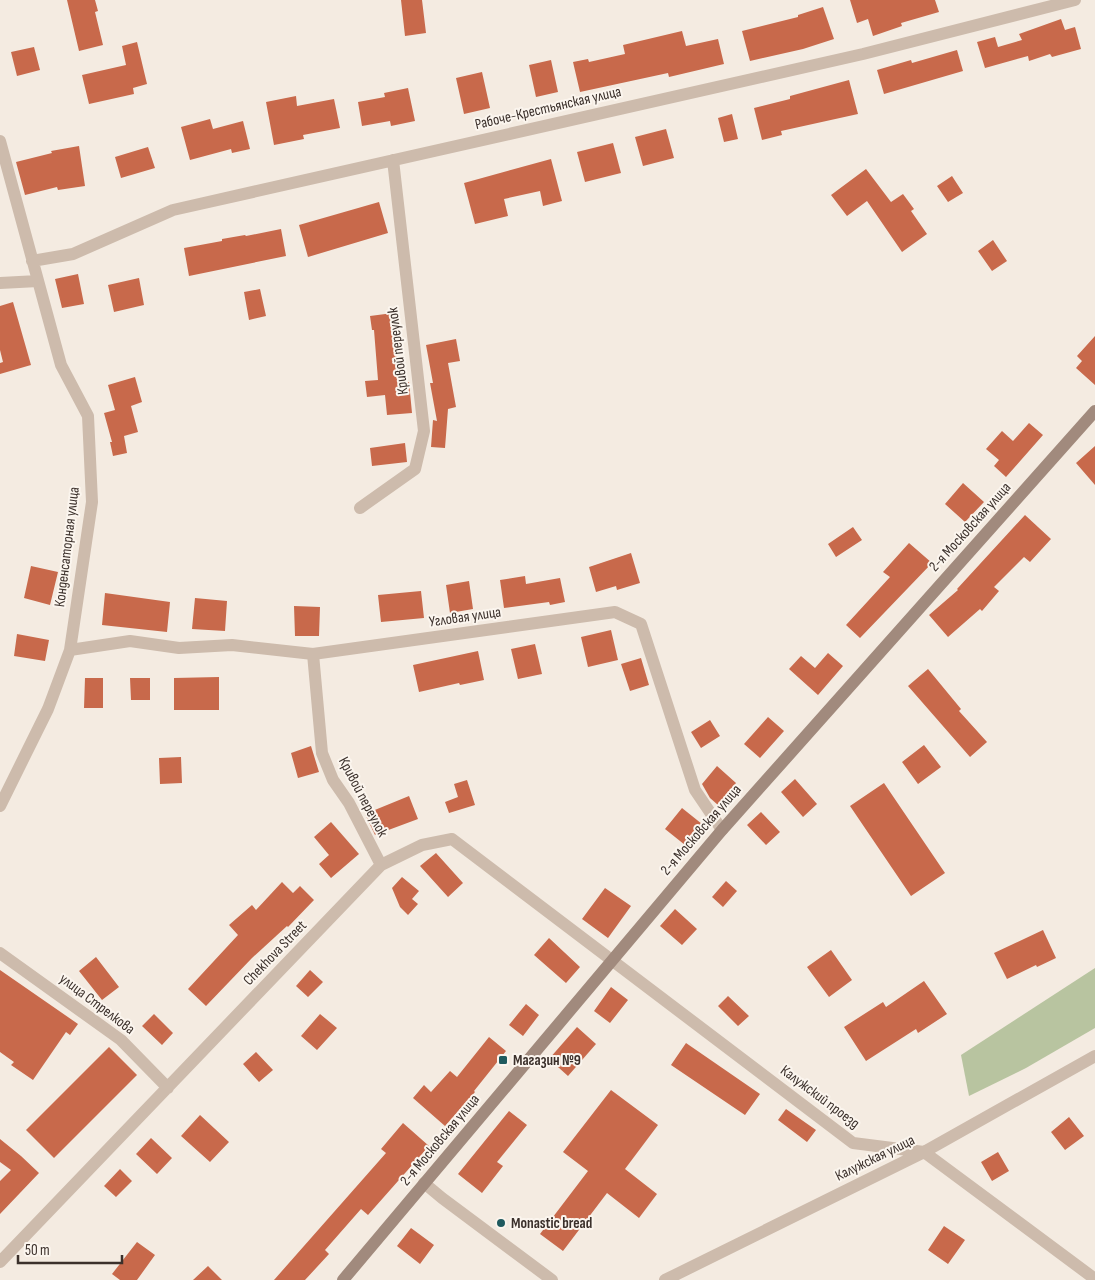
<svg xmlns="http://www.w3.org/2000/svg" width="1095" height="1280" font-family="'Sofia Sans Condensed',sans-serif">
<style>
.green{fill:#b8c4a0}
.building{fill:#c8694b}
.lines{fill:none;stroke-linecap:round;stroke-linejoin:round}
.street{stroke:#cdbbac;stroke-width:12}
.secondary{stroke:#a18a7d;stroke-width:12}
.poi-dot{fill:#1f5a5e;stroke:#fbf5ee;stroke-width:2}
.labels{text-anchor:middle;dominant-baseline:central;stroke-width:4;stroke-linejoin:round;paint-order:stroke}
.street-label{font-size:15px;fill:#3b302b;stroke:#fbf5ee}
.poi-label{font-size:15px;font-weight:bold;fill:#3b302b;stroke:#fbf5ee;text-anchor:start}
</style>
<rect width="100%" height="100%" fill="#f4ebe1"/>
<path class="green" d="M1095,968V1028L1026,1068L969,1096L961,1055Z"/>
<path class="building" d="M67,0H95L98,11L95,12L103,45L79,51Z
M401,0H422L426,33L405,36Z
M850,0H935L939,12L901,23L902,26L873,36L868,19L857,23Z
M823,7L834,39L803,49L750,61L742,31L798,17V15Z
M1061,19L1065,30L1075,27L1081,49L1052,57L1050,54L1029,61L1028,56L985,68L977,42L995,37L998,47L1022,40L1019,34Z
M682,31L686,46L718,39L724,64L669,77L668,73L580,92L573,62L588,59L589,62L625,54L623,45Z
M137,42L147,84L133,88L134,94L89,104L82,75L126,65L122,46Z
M34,47L40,70L17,76L11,52Z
M957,50L963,71L884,94L877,70L911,60L912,63Z
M551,60L558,92L536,97L529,65Z
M482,72L490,108L464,114L456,78Z
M849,80L858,114L781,131L782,135L762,140L754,108L790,99V96Z
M408,88L415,121L391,126L390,121L362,126L358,102L385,97L384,93Z
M296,96L297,106L334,99L340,128L303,135L304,139L274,145L266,102Z
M732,114L738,139L724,142L718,118Z
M210,119L213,129L243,121L250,149L232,153L231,149L190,160L181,127Z
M666,129L674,158L643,166L635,137Z
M613,143L621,173L585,182L577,152Z
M79,146L85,186L58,190L57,187L25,195L16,162L52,153L51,151Z
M148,147L155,168L121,178L115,157Z
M551,159L562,201L543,206L540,191L504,199L508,216L475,224L464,183Z
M866,169L891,202L903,194L914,209L911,211L927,234L902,252L867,201L847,216L831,195Z
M952,176L963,193L948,202L937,186Z
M379,202L388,233L308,257L299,225Z
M281,229L286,256L189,276L184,248L222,241V239L245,235L246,236Z
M993,240L1007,261L992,271L978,251Z
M78,274L84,304L62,308L55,279Z
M139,278L144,305L114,312L108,285Z
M260,289L266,316L249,320L244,292Z
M13,302L31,365L0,374V363L3,362L0,350V306Z
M393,313L399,383L409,382L412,413L387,415L385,395L367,397L365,381L378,380L374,330H372L370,316Z
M1095,336V385L1076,368L1082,361L1077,356Z
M456,339L460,361L448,363L456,407L448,409L445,448L431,447L433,420L437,421L430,383H433L426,345Z
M135,377L142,402L131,406L138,432L124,436L127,453L113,456L110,442H112L104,413L115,410L108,385Z
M1029,423L1043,435L1006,477L994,466L999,460L986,449L1002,431L1013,441Z
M405,443L407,462L372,466L370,448Z
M1095,446V485L1076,463Z
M963,483L984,502L965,522L945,504Z
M1025,515L1051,539L1030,562L1024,557L994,587L999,591L982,611L980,609L948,637L929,615L958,590L957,589Z
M853,527L862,540L836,557L828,544Z
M909,543L932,563L860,638L846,625L890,577L883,572Z
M631,553L640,583L617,590L616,586L596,592L589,567Z
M31,566L58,572L50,605L24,598Z
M525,576L526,584L560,578L565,602L550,605L549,602L504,608L500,580Z
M469,581L473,609L450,613L446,585Z
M421,591L424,618L381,622L378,595Z
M105,593L170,602L167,632L102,625Z
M195,598L227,601L225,631L192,629Z
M294,606L320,607L319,636H295Z
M611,630L618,660L588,667L581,637Z
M17,634L49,640L45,661L14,656Z
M535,644L542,674L518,679L511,649Z
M478,651L484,680L460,685L459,683L419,692L413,665Z
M828,653L843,666L818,695L789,669L801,656L815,668Z
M641,658L649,685L630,691L621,664Z
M928,669L961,709L959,711L987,742L970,757L908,686Z
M219,677V710H174V678Z
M85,678H103V708H84Z
M130,678H150V700H131Z
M768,717L784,731L760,758L744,744Z
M710,720L720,736L701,748L691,732Z
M924,745L941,767L918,784L902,762Z
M311,746L319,772L298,778L291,753Z
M181,757L182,783L160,784L159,758Z
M717,766L736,783L718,805L710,798L702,784Z
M795,779L817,804L803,817L781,792Z
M467,780L475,805L449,813L445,802L458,797L454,784Z
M884,783L945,873L911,896L850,806Z
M409,796L418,819L375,835L365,814Z
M682,808L702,824L685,845L665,829Z
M761,812L780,832L766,845L747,825Z
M331,822L359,854L331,878L319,864L329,855L314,837Z
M436,853L463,883L448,897L420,866Z
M402,877L419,891L412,899L418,904L408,915L400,907L392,888Z
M726,881L737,891L723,907L712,897Z
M282,882L293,893L300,886L314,900L288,927L287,926L252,958L206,1006L188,989L238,935L229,925L252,905L256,910Z
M605,888L631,906L608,938L582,919Z
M675,909L697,929L682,945L660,926Z
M1043,930L1056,958L1037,967L1036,965L1007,979L994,953Z
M549,938L580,967L566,983L534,955Z
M831,950L852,980L829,997L807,967Z
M96,957L119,987L102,1000L79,971Z
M0,970L78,1024L70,1035L66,1032L33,1080L11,1065L14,1062L0,1052Z
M310,970L323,982L308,997L296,986Z
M924,981L947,1014L918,1033L916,1029L866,1061L844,1027L883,1002L886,1007Z
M611,987L628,1000L610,1023L594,1011Z
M728,996L749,1016L738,1026L718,1006Z
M526,1004L539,1015L523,1036L509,1025Z
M154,1014L173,1033L162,1045L142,1026Z
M320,1014L337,1028L317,1050L301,1036Z
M577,1027L596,1044L568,1076L549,1059Z
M489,1037L506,1051L474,1091L475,1092L445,1126L413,1098L424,1085L431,1092L450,1071L457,1077Z
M686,1043L760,1094L745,1115L671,1065Z
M109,1047L137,1075L54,1158L26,1130Z
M256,1052L273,1070L259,1082L243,1064Z
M611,1090L658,1125L625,1169L657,1194L639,1218L607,1193L563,1251L540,1234L588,1171L563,1152Z
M786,1109L816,1130L807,1142L778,1120Z
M509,1111L527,1125L497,1162L503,1166L482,1193L458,1174Z
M200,1115L229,1142L210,1162L181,1136Z
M1069,1117L1084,1136L1065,1150L1051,1132Z
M403,1123L429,1146L368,1215L361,1209L325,1250L329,1254L305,1280H274L386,1153L381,1149Z
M151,1138L172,1158L157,1174L136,1154Z
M0,1139L21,1156L39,1173L0,1214V1181L11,1170L0,1162Z
M998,1152L1009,1171L992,1181L981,1162Z
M120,1169L132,1181L116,1197L104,1186Z
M944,1226L965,1240L948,1264L928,1250Z
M411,1228L434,1245L420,1264L397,1246Z
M137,1242L155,1255L137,1280H120L112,1274Z
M208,1266L222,1280H193Z"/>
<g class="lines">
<path class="street" d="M0,141L61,365L88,416L92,502L70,650L48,709L0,806
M32,261L73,254L173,210L863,54L1075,0
M0,283L38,281
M360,508L415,469L424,431L393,160
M70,650L130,641L179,648L232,645L313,654L615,612L641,624L695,790L722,830
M313,654L322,753L333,780L349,803L381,865
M0,953L121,1040L168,1088
M424,1183L442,1198L552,1280
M0,1262L381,865L422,845L452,839L853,1143L924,1152L1095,1279
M665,1280L924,1152L1095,1056"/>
<path class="secondary" d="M343,1280L722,830L1095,411"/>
</g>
<g class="poi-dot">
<rect x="498" y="1055" width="10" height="10" rx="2.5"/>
<circle cx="501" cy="1223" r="5"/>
</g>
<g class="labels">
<g class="street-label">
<text transform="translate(548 108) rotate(-13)">Рабоче-Крестьянская улица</text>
<text transform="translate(398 351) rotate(-97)">Кривой переулок</text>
<text transform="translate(970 527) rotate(-48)">2-я Московская улица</text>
<text transform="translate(67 547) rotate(-83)">Конденсаторная улица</text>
<text transform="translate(465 617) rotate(-8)">Угловая улица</text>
<text transform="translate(363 797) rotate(62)">Кривой переулок</text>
<text transform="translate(701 830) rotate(-49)">2-я Московская улица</text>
<text transform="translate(275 953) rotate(-46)">Chekhova Street</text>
<text transform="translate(97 1004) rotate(37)">улица Стрелкова</text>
<text transform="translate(820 1097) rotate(37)">Калужский проезд</text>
<text transform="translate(440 1140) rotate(-50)">2-я Московская улица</text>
<text transform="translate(875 1158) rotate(-26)">Калужская улица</text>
</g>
<g class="poi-label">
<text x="513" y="1060">Магазин №9</text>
<text x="511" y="1223">Monastic bread</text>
</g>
</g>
<path d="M18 1255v8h104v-8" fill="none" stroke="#3b302b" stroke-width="2.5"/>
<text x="25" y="1255" font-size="15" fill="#3b302b" stroke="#fbf5ee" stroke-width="4" paint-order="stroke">50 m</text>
</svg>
